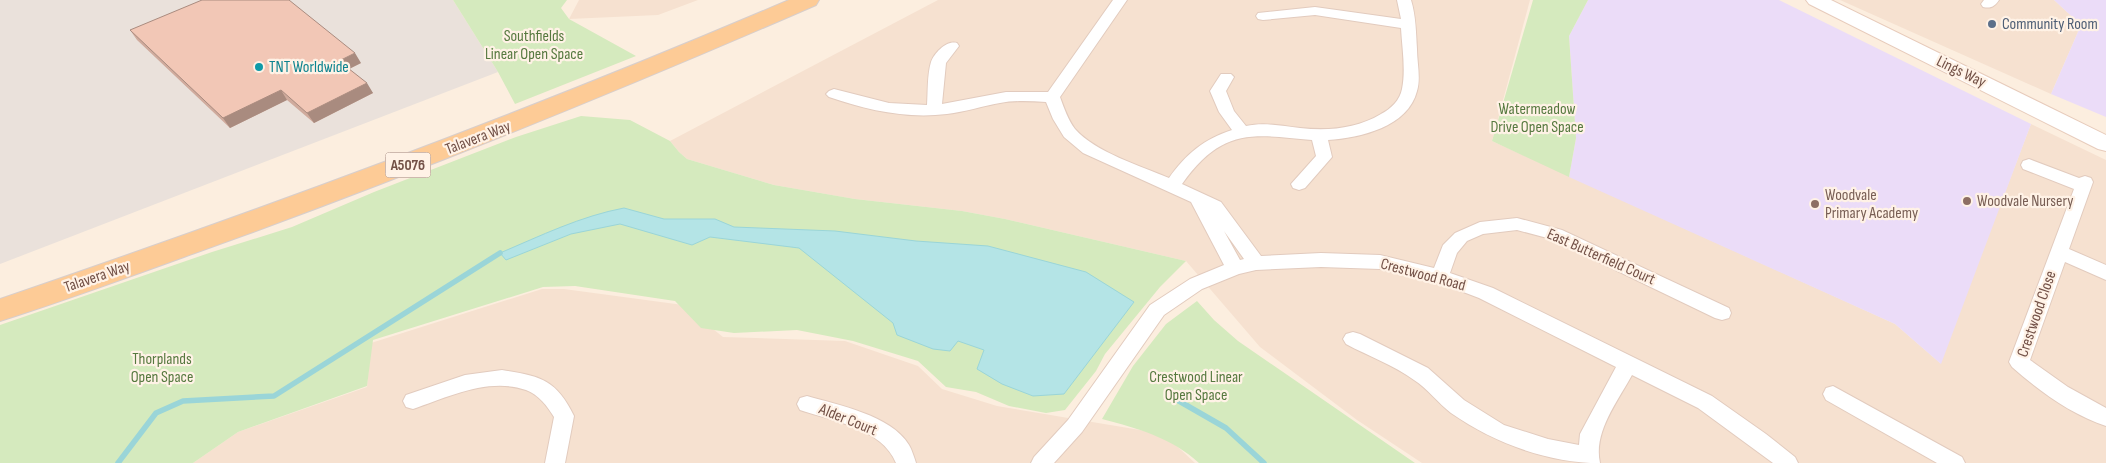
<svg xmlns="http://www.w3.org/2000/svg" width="2106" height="463" font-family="'Sofia Sans Condensed',sans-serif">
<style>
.residential{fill:#f6e1d0}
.industrial{fill:#eae1db}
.education{fill:#ebdcf8}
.green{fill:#d5eabe}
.water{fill:#b4e4e6;stroke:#9ad5d8}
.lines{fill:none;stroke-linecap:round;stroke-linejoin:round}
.stream{stroke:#9ad5d8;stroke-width:5.5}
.street-casing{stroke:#e2cbbe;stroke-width:2}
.secondary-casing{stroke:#e7cbbb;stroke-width:2}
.primary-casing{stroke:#d8cecb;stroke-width:2}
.street{fill:#fff;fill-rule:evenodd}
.secondary{fill:#fff;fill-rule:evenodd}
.primary{fill:#fdcb96;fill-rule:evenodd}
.wall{fill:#d0ab9d}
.shaded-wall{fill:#a98b7f}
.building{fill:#f2c7b6;stroke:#a98b7f}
.service-dot{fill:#5c6f8a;stroke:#fff2e6;stroke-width:2}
.culture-dot{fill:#0f9aa8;stroke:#fff2e6;stroke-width:2}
.education-dot{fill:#8d6e63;stroke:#fff2e6;stroke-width:2}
.labels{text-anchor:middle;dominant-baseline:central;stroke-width:4.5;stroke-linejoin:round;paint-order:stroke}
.shield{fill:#fff2e6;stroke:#9d8177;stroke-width:1}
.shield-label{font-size:15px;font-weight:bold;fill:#735147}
.service-label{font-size:16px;fill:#4e5e75;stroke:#fff2e6;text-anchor:start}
.park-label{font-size:16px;fill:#56793f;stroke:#fff2e6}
.culture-label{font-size:16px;fill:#0d838f;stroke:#fff2e6;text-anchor:start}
.street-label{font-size:16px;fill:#735147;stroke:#fff2e6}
.education-label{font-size:16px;fill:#785e54;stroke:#fff2e6;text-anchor:start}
</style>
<rect width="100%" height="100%" fill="#fceedf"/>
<path class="residential" d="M579,0H698L658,15L569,19Z
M938,0H1530L1492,141L1895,324L1940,363L2031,124L2106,160V463H1422L1357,420L1260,347L1186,261L1005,219L962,211L855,199L774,185L687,159L679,152L670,141Z
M1840,0H2054L2081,25L2051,94Z
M542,289H564L683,305L723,337L845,341L918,366L942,389L997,406L1164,434L1195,463H193L238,432L367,387L371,343Z"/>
<path class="industrial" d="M0,0H453L498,72L0,264Z"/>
<path class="education" d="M1588,0H1779L2031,124L1941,364L1895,324L1569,177L1576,138L1569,36Z
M2054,0H2106V117L2051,94L2081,25Z"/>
<path class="green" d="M453,0H567L561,8L569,19L636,56L515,104L498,72Z
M1533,0H1588L1569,36L1576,138L1569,177L1492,141Z
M581,116L630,120L670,141L679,152L687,159L774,185L855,199L962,211L1005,219L1186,261L1160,287L1105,354L1096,371L1065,410L1046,413L1009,406L976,392L946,387L918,361L853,341L797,330L734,333L701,328L675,301L575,286L543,287L373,340L367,386L238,432L193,463H0V325L212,252L292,227L374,192L516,137Z
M1197,301L1214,320L1238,341L1415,463H1199C1172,438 1137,428 1102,419L1133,366L1166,324Z"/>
<path class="water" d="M624,208L664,219H715L734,227L835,231L916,241L988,246L1086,272L1134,302L1064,394L1033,396L1002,384L977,369L984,350L958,341L950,351L933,349L897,335L893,323L799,248L710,237L692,245L620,224L571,234L506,260L500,253C540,236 581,216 624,208Z"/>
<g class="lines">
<path class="stream" d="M1172,397L1226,428L1264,463
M118,463L156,413L183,401L274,396L500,253"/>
<g class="street-casing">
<path id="street" d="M1113,0H1127L1060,97C1064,108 1068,120 1075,129C1095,152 1141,166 1169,178C1186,154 1204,139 1232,130L1219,112L1210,91L1221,74H1231L1234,77L1226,91L1234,111L1246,126C1264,122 1282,126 1300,128C1328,131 1356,129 1381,114C1391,109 1400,100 1402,89C1406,70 1402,47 1401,28L1315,15L1263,20L1258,19L1256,16L1258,13L1315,7L1401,19L1397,0H1411C1416,16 1416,33 1417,49C1417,63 1421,78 1417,91C1408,127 1360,138 1328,140L1332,157L1305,188L1299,190L1293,188L1291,184L1316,156L1312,140C1251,134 1222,128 1182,184L1221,202L1261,256L1321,253L1380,255L1434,268L1443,245L1455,233L1480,222L1517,218L1562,230L1729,308L1731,313L1729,318L1722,320L1715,318L1551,239L1517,230L1483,234L1467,241L1457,253L1450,273L1493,288L1712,396L1766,434L1795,457L1798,463H1773L1698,408L1632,375C1618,401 1593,432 1600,463C1548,463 1494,443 1451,413C1438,403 1428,389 1414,380C1394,365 1368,356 1346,344L1343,339L1346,334L1353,332L1360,334L1428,368L1464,400L1504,425L1548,439L1579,445L1580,434L1616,367L1479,298L1437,282L1380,269L1321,267L1256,270L1239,274L1202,289L1164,315L1082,432L1054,463H1031L1034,457L1068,420L1150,305L1190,279L1224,265L1191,202L1083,153L1064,137L1053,119L1046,102C1031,101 1015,100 1000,103C982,106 965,112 947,114C906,119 867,110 829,97L826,94L829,91L834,89L889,103L927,105C928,92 927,75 931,62C935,52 947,40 957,43L959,46L946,63L942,104L1006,92H1048ZM1224,231L1244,259L1240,260Z
M1984,0H1999C1995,6 1991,9 1983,7L1981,4Z
M2029,159L2079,178L2085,176L2091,178L2093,182L2069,249L2106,265V280L2065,262L2030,360L2068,387L2106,408V426C2072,415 2039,391 2012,367L2009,362L2074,189L2023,169L2021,165L2023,161Z
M502,370C540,376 556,379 574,416L565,463H545L554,417C548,407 538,394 526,390C489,377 448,397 413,409L406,407L403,401L406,395L465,375Z
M1833,386L1962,457L1965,463H1937L1826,400L1823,394L1826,388Z
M807,396C838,405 891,415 909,445C912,450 914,457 916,463H896C882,428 832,421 800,410L797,404L800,398Z"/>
</g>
<g class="secondary-casing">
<path id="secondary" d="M1806,0H1831L2106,135V151L2098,149L1809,4Z"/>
</g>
<g class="primary-casing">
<path id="primary" d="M789,0H819L816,5C630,86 443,162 253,232C169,262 85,294 0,321V299C267,208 530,111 789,0Z"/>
</g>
<use href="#street" class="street"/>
<use href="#secondary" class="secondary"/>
<use href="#primary" class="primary"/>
</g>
<path class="wall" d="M130,30L361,63L349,69L373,93L314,123L287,100L230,128L137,40Z"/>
<path class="shaded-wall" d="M355,53L361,63L345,71L339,61Z
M367,83L373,93L314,123L307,113Z
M281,90L287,100L230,128L223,118Z"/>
<path class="building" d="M202,0H289L355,53L339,61L367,83L307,113L281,90L223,118L130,30Z"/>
<circle class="service-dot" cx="1992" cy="24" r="5"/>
<circle class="culture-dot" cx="259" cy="67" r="5"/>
<g class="education-dot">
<circle cx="1967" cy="201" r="5"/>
<circle cx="1815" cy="204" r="5"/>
</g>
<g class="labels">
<rect class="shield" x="385.5" y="152.5" width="45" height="25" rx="4"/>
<g class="shield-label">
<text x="408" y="165">A5076</text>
</g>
<g class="service-label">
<text x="2002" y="24">Community Room</text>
</g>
<g class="park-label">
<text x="534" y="36">Southfields<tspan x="534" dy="18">Linear Open Space</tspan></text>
<text x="1537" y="109">Watermeadow<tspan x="1537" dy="18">Drive Open Space</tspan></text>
<text x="162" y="359">Thorplands<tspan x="162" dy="18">Open Space</tspan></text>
<text x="1196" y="377">Crestwood Linear<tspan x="1196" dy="18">Open Space</tspan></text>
</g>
<g class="culture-label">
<text x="269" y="67">TNT Worldwide</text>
</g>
<g class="street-label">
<text transform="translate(1961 72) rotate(26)">Lings Way</text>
<text transform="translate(478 138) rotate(-21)">Talavera Way</text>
<text transform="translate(1601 257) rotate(24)">East Butterfield Court</text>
<text transform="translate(1423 275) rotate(15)">Crestwood Road</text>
<text transform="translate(97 277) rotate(-19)">Talavera Way</text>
<text transform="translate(2037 314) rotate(-71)">Crestwood Close</text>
<text transform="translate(848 420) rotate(22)">Alder Court</text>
</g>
<g class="education-label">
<text x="1825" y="195">Woodvale<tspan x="1825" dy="18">Primary Academy</tspan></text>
<text x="1977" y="201">Woodvale Nursery</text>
</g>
</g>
</svg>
